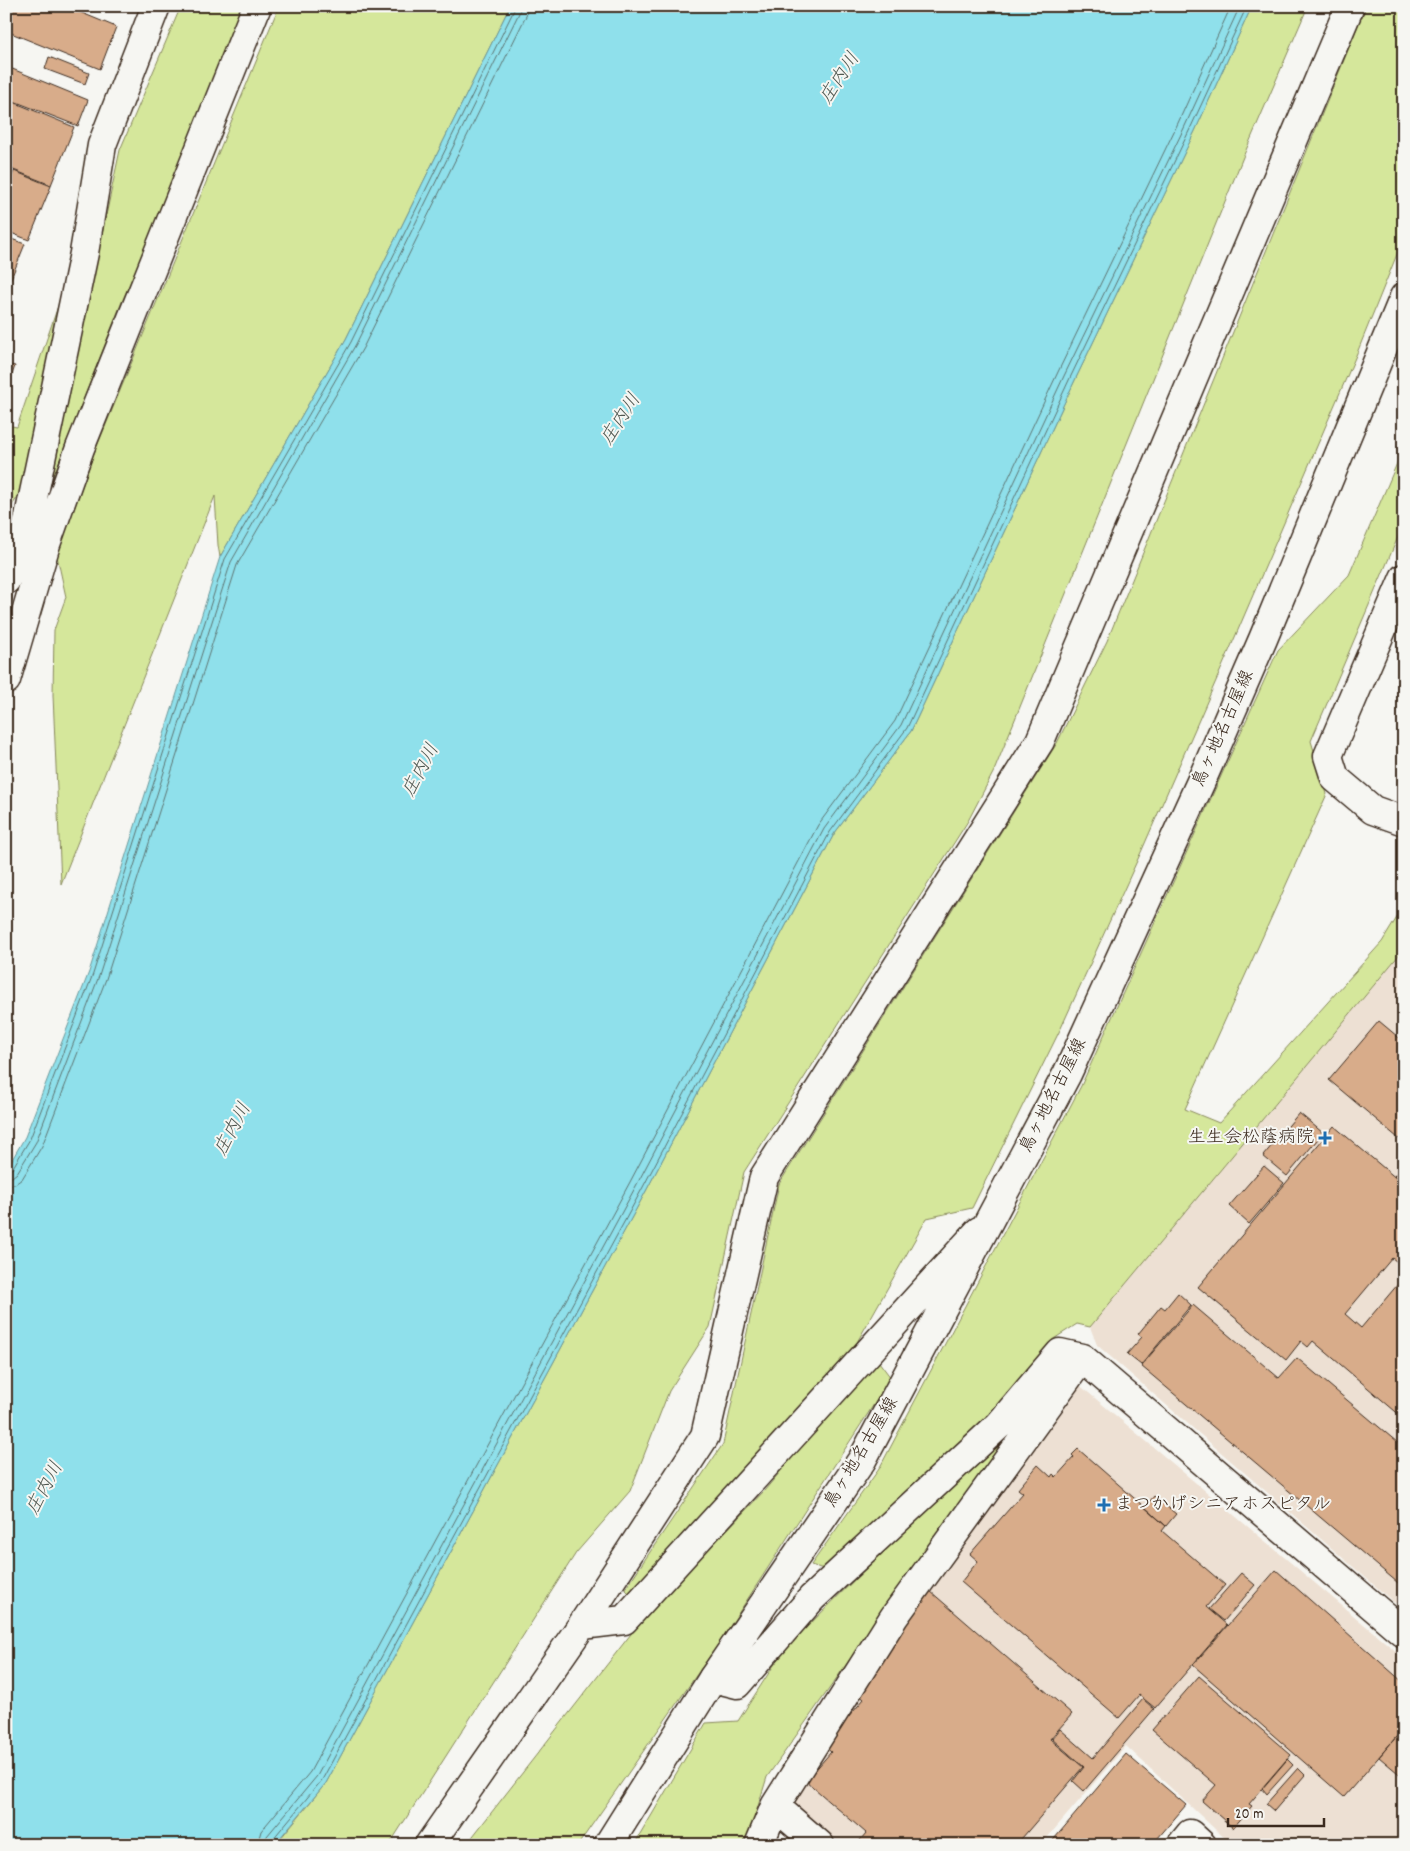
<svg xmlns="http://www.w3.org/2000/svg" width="1410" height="1851" font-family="Dekko,'Klee One',sans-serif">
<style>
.built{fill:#ede0d3}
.green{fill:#d5e79b;stroke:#88885c}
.water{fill:#8fe0eb;stroke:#6d9799}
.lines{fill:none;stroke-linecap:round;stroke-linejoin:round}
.shore{stroke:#5d7370;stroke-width:1}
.building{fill:#d8ac8a;stroke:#3b2a1e}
.minor-casing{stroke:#3b2a1e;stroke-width:31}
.major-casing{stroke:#3b2a1e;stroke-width:31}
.minor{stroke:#f6f6f2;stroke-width:28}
.major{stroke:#f6f6f2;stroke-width:28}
.poi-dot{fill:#1f6fb2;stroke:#f6f6f2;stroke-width:2}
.labels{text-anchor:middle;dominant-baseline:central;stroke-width:4;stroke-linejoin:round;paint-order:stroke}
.street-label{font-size:18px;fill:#3b2a1e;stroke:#f6f6f2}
.poi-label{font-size:18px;fill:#3b2a1e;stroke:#f6f6f2;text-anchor:end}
.water-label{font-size:19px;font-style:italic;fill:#505851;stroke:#f6f6f2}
</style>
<rect width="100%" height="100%" fill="#f6f6f2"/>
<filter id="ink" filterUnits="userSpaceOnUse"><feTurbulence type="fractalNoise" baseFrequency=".02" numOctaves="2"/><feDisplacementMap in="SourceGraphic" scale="10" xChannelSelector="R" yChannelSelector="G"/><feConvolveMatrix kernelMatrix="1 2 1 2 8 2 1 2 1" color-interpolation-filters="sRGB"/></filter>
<g filter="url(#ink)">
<path class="built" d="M1404,949V1611L1097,1345L1090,1327Z
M1077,1383L1404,1658V1845H1232L1126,1746L1041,1845H842L788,1798L896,1627Z"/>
<path class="green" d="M181,6H250L121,304L47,492L120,150Z
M279,6H510L346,339L220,557L218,545L215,496L61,884L53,695L54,630L66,597L57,556L93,456Z
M1252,6H1308L1243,157L994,771L968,821L744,1172L710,1327L669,1391L630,1491L576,1553L389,1845H275L326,1783L646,1191L834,834L911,731L1075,380L1195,131Z
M1366,6H1404V237L1357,353L1226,658L1142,850L1061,1028L972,1208L927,1218L856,1344L633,1597L625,1589L723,1444L779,1184L1057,743L1107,641Z
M59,303L22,491L6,514V425L17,427Z
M1404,447V523L1311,741L1327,794L1185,1109L1219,1123L1382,942L1404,906V949L1090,1327L1077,1324L1052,1340L989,1419L827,1570L811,1565L879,1469L1081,1086L1278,650L1349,575Z
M876,1358L891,1378L723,1637L578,1845H466L645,1616L764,1491Z
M1003,1432L1008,1435L767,1777L746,1845H634L706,1723L738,1721L783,1651Z"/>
<path class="water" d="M510,6H1252L1195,131L1075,380L911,731L834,834L646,1191L326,1783L274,1845H6V1170L25,1137L89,972L220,557L346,339Z"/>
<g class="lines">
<path class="shore" d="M6,1171L12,1169L30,1139L93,974L225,559L351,342L514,10V6
M6,1178L12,1177L17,1173L36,1142L99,976L231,562L356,344L519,13L521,6
M6,1185L15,1184L22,1179L42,1146L106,979L237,565L363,348L526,16L528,6
M257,1845L261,1831L310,1772L630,1182L818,825L895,721L1058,372L1178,123L1231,6
M264,1845L267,1836L317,1776L636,1186L824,829L901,725L1064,376L1185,126L1240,6
M271,1845L272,1840L322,1780L642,1189L830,832L907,728L1070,378L1190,129L1247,6"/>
</g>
<path class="building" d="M11,6H65L116,27L100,69L6,31V18Z
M49,57L89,73L85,84L45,69Z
M10,68L88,100L78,126L6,98V78Z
M6,99L74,127L51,185L6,167Z
M14,171L51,186L29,240L6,231V191Z
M6,237L25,244L6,291Z
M6,364L15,366L6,392Z
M1404,1003V1015L1398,1010Z
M1379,1021L1404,1042V1143L1329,1080Z
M1299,1113L1323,1133L1287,1176L1263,1156Z
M1334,1126L1404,1185V1267L1392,1258L1345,1314L1361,1328L1404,1277V1415L1402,1417L1313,1341L1308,1347L1301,1341L1286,1360L1198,1287Z
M1404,1165V1185L1394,1176Z
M1264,1166L1284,1183L1249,1224L1229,1206Z
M1178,1293L1191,1305L1141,1365L1127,1354L1142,1337L1138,1334L1161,1306L1165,1309Z
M1193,1305L1279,1378L1297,1358L1404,1448V1588L1141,1366Z
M1078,1449L1166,1526L1162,1531L1225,1585L1206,1607L1227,1625L1155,1708L1139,1695L1119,1718L961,1582L978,1561L970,1554L1023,1493L1018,1489L1038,1465L1051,1477L1053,1474L1056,1477L1074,1457L1072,1455Z
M1154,1496L1176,1514L1166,1526L1145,1507Z
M1276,1570L1404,1683V1728L1344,1797L1193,1665Z
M1241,1573L1255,1585L1224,1621L1209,1609Z
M930,1591L1072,1714L1050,1739L1083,1767L1016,1845H856L866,1833L806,1781L831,1752L824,1746L864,1699L859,1695L874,1677L869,1673L898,1628Z
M1199,1676L1291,1755L1249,1804L1252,1806L1233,1828L1202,1801L1216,1785L1152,1730Z
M1143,1699L1154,1709L1084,1791L1073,1781L1084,1767L1052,1739L1060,1729L1093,1758Z
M1404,1728V1778L1379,1757Z
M1126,1754L1186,1805L1152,1845H1049Z
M1287,1759L1293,1765L1267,1794L1262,1788Z
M1298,1768L1305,1775L1274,1811L1266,1804Z"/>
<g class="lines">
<g class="minor-casing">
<path id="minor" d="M46,544L25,536L84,253L102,145L156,6
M1404,578L1328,756L1335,778L1373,810L1404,821
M6,580L25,536
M6,680L46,544L80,448L257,6
M582,1625L624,1620L979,1231
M713,1678L737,1684L812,1598L999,1425L1060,1353L1082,1358L1404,1633
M775,1806L894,1617L1082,1358
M429,1845L582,1625L705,1436L764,1177L1040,741L1350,6
M759,1845L775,1806L820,1845
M1181,1845L1190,1834L1202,1845"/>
</g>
<g class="major-casing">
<path id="major" d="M608,1845L713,1678L862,1460L1067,1074L1203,777L1263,639L1404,297"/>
</g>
<use href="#minor" class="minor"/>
<use href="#major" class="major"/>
</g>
</g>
<g class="poi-dot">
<path d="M1322.5 1130.5h5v5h5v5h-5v5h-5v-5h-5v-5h5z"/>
<path d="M1101.5 1497.5h5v5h5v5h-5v5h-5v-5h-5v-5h5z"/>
</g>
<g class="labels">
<g class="street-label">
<text transform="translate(1224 729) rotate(-66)">鳥ヶ地名古屋線</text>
<text transform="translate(1054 1096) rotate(-63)">鳥ヶ地名古屋線</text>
<text transform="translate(862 1453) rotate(-59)">鳥ヶ地名古屋線</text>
</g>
<g class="poi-label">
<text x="1314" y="1138">生生会松蔭病院</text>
<text x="1115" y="1505" text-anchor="start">まつかげシニアホスピタル</text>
</g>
<g class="water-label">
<text transform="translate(841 79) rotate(-57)">庄内川</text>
<text transform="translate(622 420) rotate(-57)">庄内川</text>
<text transform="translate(422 771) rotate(-62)">庄内川</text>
<text transform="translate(234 1130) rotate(-62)">庄内川</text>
<text transform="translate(46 1489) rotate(-62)">庄内川</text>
</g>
</g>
<rect width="1410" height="1851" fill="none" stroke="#f6f6f2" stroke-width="25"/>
<rect x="12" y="12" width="1385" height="1826" fill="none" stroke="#3b2a1e" stroke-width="2" filter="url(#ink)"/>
<path d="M1228 1818v8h96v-8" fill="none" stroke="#3b2a1e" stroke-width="2.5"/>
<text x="1235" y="1818" font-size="15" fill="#3b2a1e" stroke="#f6f6f2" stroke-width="4" paint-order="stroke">20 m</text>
</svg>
